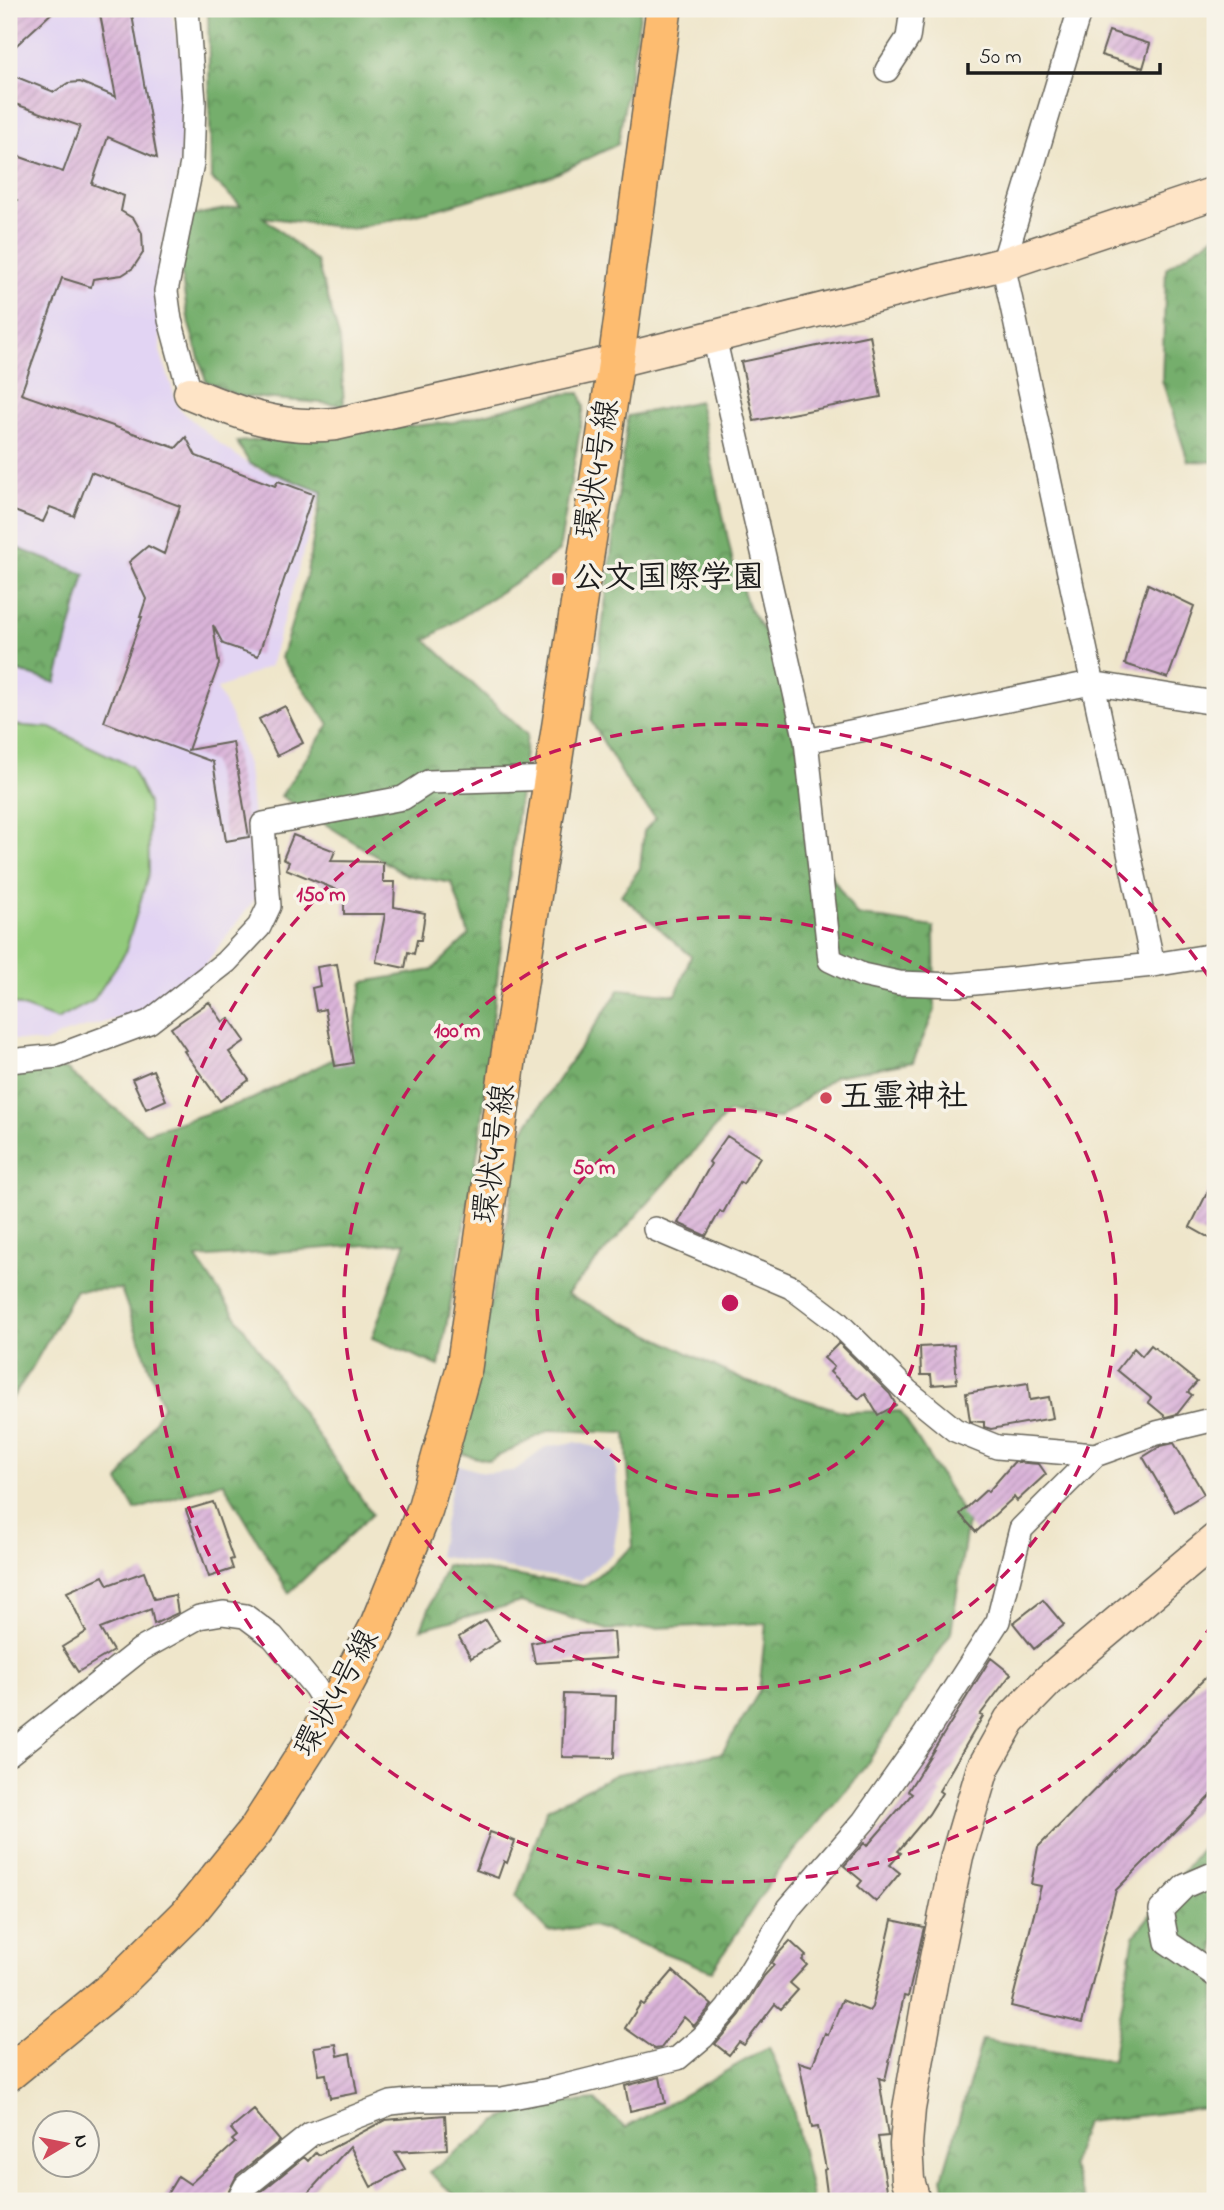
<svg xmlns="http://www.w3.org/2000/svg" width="1224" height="2210" font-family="'Indie Flower','Klee One',sans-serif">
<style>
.built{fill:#e2d4f3}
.industrial{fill:#c5c0da}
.forest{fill:url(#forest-crowns);stroke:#486544;stroke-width:2}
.pitch{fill:#92ca7c;stroke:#57734c;stroke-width:2}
.building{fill:url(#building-hatch)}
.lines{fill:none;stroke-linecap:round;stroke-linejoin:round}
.street-casing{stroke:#666359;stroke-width:26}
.secondary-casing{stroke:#666359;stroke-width:35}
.primary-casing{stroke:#666359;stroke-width:38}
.street{stroke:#fff;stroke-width:23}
.secondary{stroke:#fee4c6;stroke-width:32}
.primary{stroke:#fdbc70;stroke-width:35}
.ring{fill:none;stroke:#c2185b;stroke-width:3.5;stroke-dasharray:12 9}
.poi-dot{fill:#d1495b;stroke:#f7f3e8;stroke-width:2.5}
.labels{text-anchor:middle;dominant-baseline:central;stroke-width:7;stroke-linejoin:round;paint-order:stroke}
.street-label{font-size:32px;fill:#1c1c1c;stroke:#f7f3e8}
.poi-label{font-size:32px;font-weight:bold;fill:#1c1c1c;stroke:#f7f3e8;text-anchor:start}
.centre{fill:#c2185b;stroke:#f7f3e8;stroke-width:3.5}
.ring-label{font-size:21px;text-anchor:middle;font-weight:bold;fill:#c2185b;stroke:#f7f3e8;stroke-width:7;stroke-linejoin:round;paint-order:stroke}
</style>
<defs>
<pattern id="forest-crowns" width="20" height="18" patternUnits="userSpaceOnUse" patternTransform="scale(1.75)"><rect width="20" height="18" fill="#75ae6c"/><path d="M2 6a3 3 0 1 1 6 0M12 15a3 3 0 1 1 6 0" fill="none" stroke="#5f8d58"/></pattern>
<pattern id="building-hatch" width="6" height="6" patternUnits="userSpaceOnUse" patternTransform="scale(1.75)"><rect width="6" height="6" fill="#dab4d9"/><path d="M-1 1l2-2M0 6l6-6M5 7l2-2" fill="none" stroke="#ba9aba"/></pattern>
</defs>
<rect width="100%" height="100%" fill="#f7f3e8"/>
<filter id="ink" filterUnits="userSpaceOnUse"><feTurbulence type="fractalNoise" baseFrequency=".0143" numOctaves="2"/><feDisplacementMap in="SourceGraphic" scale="14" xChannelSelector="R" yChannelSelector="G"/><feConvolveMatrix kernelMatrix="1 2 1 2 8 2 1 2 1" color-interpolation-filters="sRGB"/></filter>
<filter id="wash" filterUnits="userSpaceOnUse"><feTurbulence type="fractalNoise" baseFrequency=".00686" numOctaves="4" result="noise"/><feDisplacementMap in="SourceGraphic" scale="28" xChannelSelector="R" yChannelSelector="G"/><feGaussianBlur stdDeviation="1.57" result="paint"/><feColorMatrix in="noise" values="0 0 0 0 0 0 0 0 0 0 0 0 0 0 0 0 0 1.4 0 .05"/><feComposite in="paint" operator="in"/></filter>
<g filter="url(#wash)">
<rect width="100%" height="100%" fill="#efe6cb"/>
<path class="built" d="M9,9H171L183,70L181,159L162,248L160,351L179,409L220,444L253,467L321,492L270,666L217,689L231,716L248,768L260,892L201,970L144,1011L66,1033L44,1043L9,1039Z"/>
<path class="industrial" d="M575,1442L615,1452L619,1514L613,1553L580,1581L438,1556L456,1464L484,1473L514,1471L546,1447Z"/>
<path class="forest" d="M208,9H641L618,144L554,175L441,208L354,229L263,217L317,262L340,340L344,405L238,396L206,381L189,324L179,259L188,216L241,206L211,178Z
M1215,236V462L1188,461L1162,380L1166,268Z
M580,393L584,406L559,551L533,571L426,640L527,735L499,962L480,1139L439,1366L372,1338L406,1242L196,1258L372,1514L289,1593L223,1482L135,1510L119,1481L163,1406L121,1289L76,1290L32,1368L9,1403V1056L67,1070L146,1133L252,1099L350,1051L363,982L432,970L469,935L452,883L406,875L281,796L329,724L281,658L306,577L322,492L250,464L237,442L454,422L560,394Z
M699,401L733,563L750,610L793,675L807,839L857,915L934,927L935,1010L913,1062L835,1076L780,1118L728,1113L567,1294L745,1381L845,1412L900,1411L968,1520L951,1633L865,1767L776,1873L712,1971L593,1926L548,1931L516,1897L547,1809L616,1774L722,1753L759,1692L766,1623L608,1630L521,1602L421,1629L446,1565L584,1586L633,1547L626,1433L550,1430L489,1461L458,1453L502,1249L523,1131L620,989L676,995L691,956L621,895L640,868L644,831L656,818L631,789L591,721L628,416Z
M9,545L85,574L56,683L9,668Z
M1215,1831V2107L1085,2122L1071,2166L1086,2201H947L942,2178L982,2040L1112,2061L1134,1936Z
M769,2047L791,2100L813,2201H461L429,2172L502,2118L547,2104L595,2100L625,2128Z"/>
<path class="pitch" d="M9,720L13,725L51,728L131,766L148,803L149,872L125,953L93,1001L57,1020L9,1002Z"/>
<g id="blocks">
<path class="building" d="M20,9H56L9,52V18Z
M99,9H131L157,158L108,137L92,184L124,196L121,211L134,219L142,233L143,253L133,268L122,275L93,279L91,287L62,278L21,394L176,448L186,437L196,456L275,486L278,481L313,494L258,656L223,644L213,625L219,664L188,750L233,742L249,837L226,841L213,762L104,722L142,617H140L146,599L129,562L148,546L164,554L180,506L91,472L74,516L50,507L43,522L9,509V222L17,200L9,197V153L63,172L80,126L9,102V74L54,92L68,83L80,82L116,97Z
M1109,31L1150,44L1143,68L1101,55Z
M870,335L881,397L754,421L741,362Z
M1148,584L1194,606L1168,678L1125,664L1137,616Z
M285,706L303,743L277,756L259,719Z
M293,835L335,851L331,861L383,862V882H395L394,907L425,913L421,940H417L414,954L408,952L405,968L376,962L385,914H344V891L337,890L286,869L289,862L283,859Z
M337,964L353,1063L335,1066L325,1009L316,1011L312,988L320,986L317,967Z
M209,1002L223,1022L229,1018L245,1041L229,1052L249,1080L220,1101L184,1051L186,1050L171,1028Z
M153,1070L166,1100L146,1109L132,1079Z
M727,1136L760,1157L743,1184L740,1182L723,1213L720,1211L706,1236L678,1223L711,1164L709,1162Z
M1215,1177V1241L1190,1227Z
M839,1343L890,1394L896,1405L878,1415L865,1393L859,1399L830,1372L834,1367L824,1358Z
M954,1345L957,1383L932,1385L931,1375H921L920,1347Z
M1151,1345L1197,1382L1188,1392L1192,1395L1177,1414L1166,1417L1148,1402L1151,1398L1117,1370L1134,1348L1142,1356Z
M1028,1383L1030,1400L1049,1397L1053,1418L991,1429L984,1427V1422L970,1421L966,1393Z
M1174,1443L1204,1494L1175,1512L1143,1457L1161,1446Z
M1014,1462L1039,1464L1046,1474L1017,1501L1014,1497L976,1532L960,1514L986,1490L988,1492Z
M213,1502L233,1559L230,1560L233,1569L209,1577L186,1510Z
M144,1572L154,1599L175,1595L178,1613L154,1624L151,1609L100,1629L113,1651L78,1672L62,1647L86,1632L67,1592L103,1576L108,1585Z
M1043,1600L1064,1625L1034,1649L1013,1623Z
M486,1620L499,1641L471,1658L459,1637Z
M614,1632L616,1658L535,1663L531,1643L578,1634Z
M991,1658L1011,1674L980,1715L983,1716L939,1791L942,1793L929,1814L898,1851L901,1853L890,1865L900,1873L876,1902L858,1886L862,1881L844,1866L864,1843L867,1846L912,1794L908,1791Z
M1215,1668V1791L1116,1890L1082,2023L1011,2006L1041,1886L1031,1884L1038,1847Z
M564,1694L616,1696L614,1758L562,1757Z
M490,1832L515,1841L507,1863L504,1861L498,1878L476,1870Z
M892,1920L924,1927L908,1997L904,1996L885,2080L879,2078L888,2136L878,2137L889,2201H828L824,2170L826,2169L818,2127L812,2128L799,2062L812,2066L825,2033L828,2035L842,2000L869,2011L872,2007Z
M790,1941L806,1956L802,1960L807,1965L790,1983L798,1990L781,2009L775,2004L744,2045L739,2042L729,2055L715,2044L740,2015L764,1976L774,1965L772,1963L776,1956Z
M673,1971L712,2005L694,2026L684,2017L661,2048L655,2049L625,2028L641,2003L644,2005Z
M336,2044L338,2056L350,2053L357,2093L330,2098L326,2074L319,2075L314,2047Z
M660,2077L665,2103L630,2111L625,2086Z
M254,2110L280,2141L237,2175L224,2201H163L178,2176L190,2184L235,2143L232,2140L237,2136L231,2129Z
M445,2115L447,2149L395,2152L405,2169L371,2187L350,2146L301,2201H254L257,2195L304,2157L308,2161L316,2152L319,2155L385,2120Z"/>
</g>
</g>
<g filter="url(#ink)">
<use href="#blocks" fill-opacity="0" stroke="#666359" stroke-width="2"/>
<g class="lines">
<g class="street-casing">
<path id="street" d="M187,9L194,102L192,163L166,291L170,320L190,393
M1080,9L1003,264L1153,965
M887,70L908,38L912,9
M714,337L806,741L830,960L862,975L899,983L955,985L1153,965L1215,955
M806,741L1091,683L1215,703
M9,1061L58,1056L149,1022L226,962L259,927L269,906L263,824L403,798L428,782L553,778
M655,1229L791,1287L836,1321L907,1391L955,1430L997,1447L1095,1455L1157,1433L1215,1419
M9,1754L140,1650L199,1617L223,1613L245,1616L273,1637L315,1687L331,1713
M1215,1873L1185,1886L1161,1910L1167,1942L1215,1975
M238,2201L246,2186L311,2134L391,2103L418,2100L502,2099L549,2090L678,2058L703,2037L728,2008L789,1908L864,1821L924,1736L998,1621L1021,1529L1095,1455"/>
</g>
<g class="secondary-casing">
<path id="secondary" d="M190,393C241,414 279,430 336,424L616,361L1003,264L1215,193
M914,2201L908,2180L906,2144L909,2109L932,1978L957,1856L983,1768L1010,1720L1050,1679L1215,1540"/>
</g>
<g class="primary-casing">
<path id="primary" d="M9,2073L113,1988L187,1915L256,1830L331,1713L376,1629L425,1509L464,1368L508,1061L616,361L664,9"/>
</g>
<use href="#street" class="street"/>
<use href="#secondary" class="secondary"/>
<use href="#primary" class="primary"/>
</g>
</g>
<g class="ring">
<circle cx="730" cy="1303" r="193"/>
<circle cx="730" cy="1303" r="386"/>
<path d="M1213 1623A579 579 0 1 1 1213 983"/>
</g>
<g class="poi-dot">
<rect x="551" y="572" width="14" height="14" rx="3.5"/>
<circle cx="826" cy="1098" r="7"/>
</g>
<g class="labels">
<g class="street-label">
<text transform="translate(599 469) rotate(-81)">環状4号線</text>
<text transform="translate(496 1154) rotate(-82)">環状4号線</text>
<text transform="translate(338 1694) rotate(-61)">環状4号線</text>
</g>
<g class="poi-label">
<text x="572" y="579">公文国際学園</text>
<text x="840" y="1098">五霊神社</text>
</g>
</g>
<circle cx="730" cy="1303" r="10" class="centre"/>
<g class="ring-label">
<text x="321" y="901">150 m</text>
<text x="457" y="1037">100 m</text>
<text x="594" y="1174">50 m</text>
</g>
<rect width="1224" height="2210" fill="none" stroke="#f7f3e8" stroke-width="35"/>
<g transform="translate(66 2144) rotate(80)"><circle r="33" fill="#f7f3e8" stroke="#9f9d96" stroke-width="2"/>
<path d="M0-5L12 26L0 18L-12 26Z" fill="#d1495b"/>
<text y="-10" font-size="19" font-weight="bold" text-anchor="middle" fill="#1c1c1c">N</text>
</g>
<path d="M968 63v10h192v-10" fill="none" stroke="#1c1c1c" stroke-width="3.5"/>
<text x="979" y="63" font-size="21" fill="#1c1c1c" stroke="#f7f3e8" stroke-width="5" paint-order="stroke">50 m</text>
</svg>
